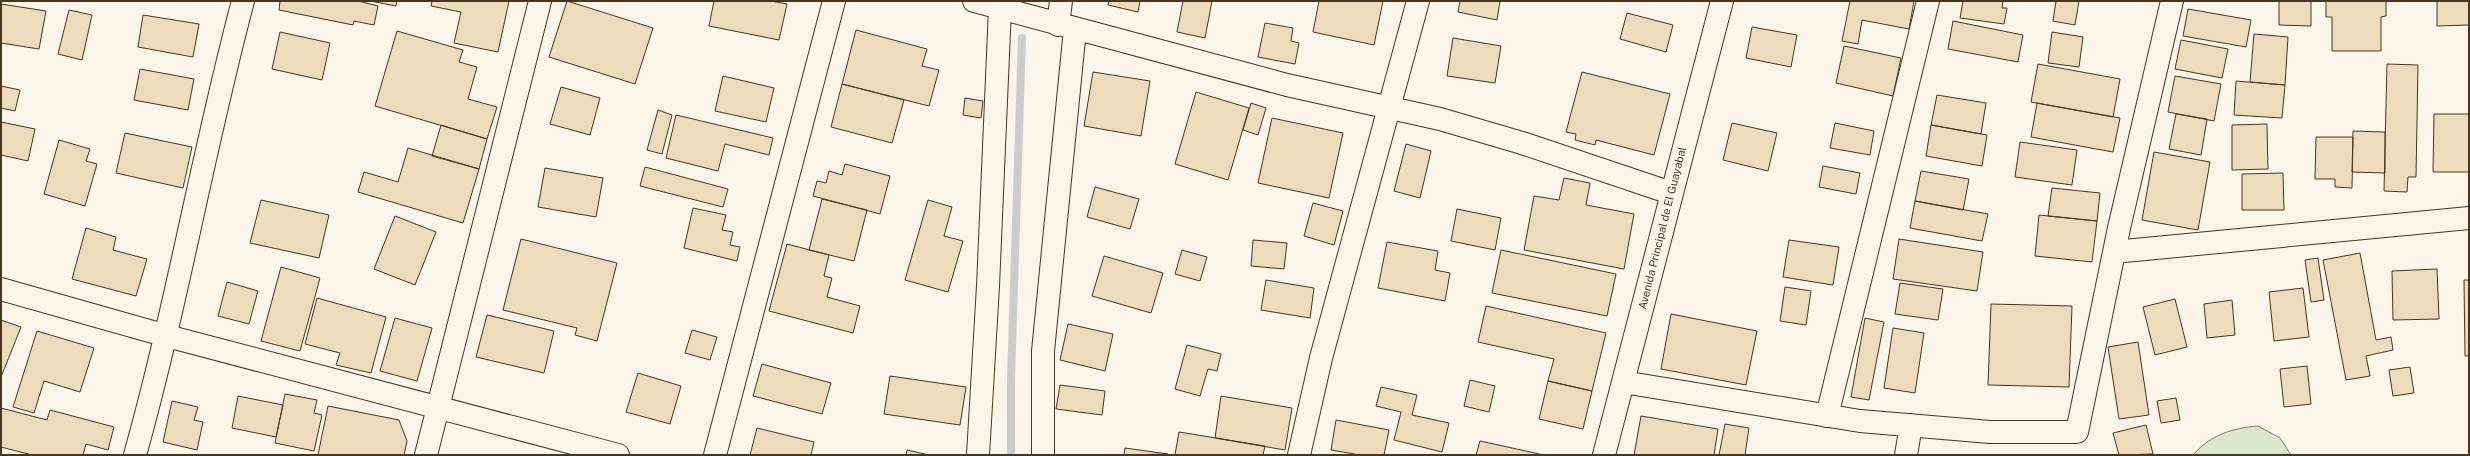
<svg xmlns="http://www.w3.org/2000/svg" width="2470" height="456" font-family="'Public Sans',sans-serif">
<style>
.green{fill:#dce7d0;stroke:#887966}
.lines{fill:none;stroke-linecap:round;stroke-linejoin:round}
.stream{stroke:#c9cecd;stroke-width:8}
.building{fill:#ecdcbc;stroke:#4a3520}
.minor-casing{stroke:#4a3520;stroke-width:24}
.minor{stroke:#fbf6e9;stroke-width:22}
.labels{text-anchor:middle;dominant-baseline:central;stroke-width:3;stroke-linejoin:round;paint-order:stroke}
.street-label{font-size:11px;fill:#4a3520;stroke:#fbf6e9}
</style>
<rect width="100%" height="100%" fill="#fbf6e9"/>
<path class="green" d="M2258,426L2280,438L2291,455H2193C2210,435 2233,428 2258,426Z"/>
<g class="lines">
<path class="stream" d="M1011,455V378L1022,38"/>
</g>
<path class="building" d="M280,1H358L378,6L374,25L354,21L353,25L279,10Z
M370,1H397L396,6Z
M432,1H509L498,52L454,43L461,12L431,6Z
M567,1L653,28L635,84L549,57Z
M714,1H771L787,4L779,40L709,26Z
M1109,1H1140L1138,12L1108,5Z
M1183,1H1212L1205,38L1177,32Z
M1319,1H1383L1374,45L1313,32Z
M1460,1H1500L1497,20L1458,12Z
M1850,1H1914L1909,29L1862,20L1858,44L1842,41Z
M1963,1H2003L2002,8H2007L2004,24L1960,18Z
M2056,1H2079L2075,25L2053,21Z
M2279,1H2311V26L2279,25Z
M2326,1H2386V16L2381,17V51H2332V17H2326Z
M2437,1H2469V25L2437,26Z
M1,4L46,11L39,49L1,43Z
M2188,9L2251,20L2246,47L2183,36Z
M69,10L92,15L82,60L58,54Z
M1627,13L1673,25L1666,52L1620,39Z
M143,15L199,24L193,57L138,47Z
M1953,21L2023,35L2018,62L1948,49Z
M1265,23L1293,28L1291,41L1299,43L1295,64L1258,57Z
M1752,27L1797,35L1791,67L1746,58Z
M856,30L927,49L922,66L939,70L929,106L842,84Z
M397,31L463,50L459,62L477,67L468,99L497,107L487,139L375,106Z
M280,32L330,43L322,80L272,69Z
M2052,32L2083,37L2079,67L2048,63Z
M2254,34L2288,37L2285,85L2250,82Z
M1453,38L1501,46L1495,83L1447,76Z
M2181,40L2228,49L2222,78L2175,69Z
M1844,46L1901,58L1893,96L1836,83Z
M2038,64L2120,79L2113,117L2031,102Z
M2387,64L2418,65L2416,177H2408L2407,192L2384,191Z
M140,69L194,79L188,110L134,100Z
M1093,72L1150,81L1141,136L1084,126Z
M1582,72L1670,94L1654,155L1596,140L1595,145L1575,140L1576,134L1566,132Z
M723,76L774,88L766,122L715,111Z
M2175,76L2221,84L2214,121L2168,112Z
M2236,81L2285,85L2282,118L2234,115Z
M842,84L904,100L892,143L831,127Z
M1,86L20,90L15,111L1,108Z
M561,87L600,98L590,135L550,124Z
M1196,92L1249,108L1228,180L1175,164Z
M1937,95L1986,103L1981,134L1931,125Z
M965,98L983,101L981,118L963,115Z
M1251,103L1266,108L1258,135L1243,130Z
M2037,103L2120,118L2113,152L2031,137Z
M658,110L672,115L662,154L647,150Z
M2176,114L2207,119L2201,155L2169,149Z
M2434,114H2469V172H2433Z
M676,115L773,138L769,155L725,144L718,171L666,158Z
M1272,118L1343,133L1329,198L1258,183Z
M1,122L35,129L28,161L1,155Z
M1732,123L1777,133L1768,171L1723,160Z
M1835,123L1874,131L1870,155L1830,148Z
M2267,124L2268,169L2232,170V125Z
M441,125L487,139L479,169L432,156Z
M1931,125L1987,135L1982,166L1926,156Z
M2353,131L2385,132V173L2352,172Z
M125,133L192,147L183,188L116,173Z
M2316,137H2353L2352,188L2335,187V179H2315Z
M59,140L90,149L86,161L97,164L85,206L44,194Z
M2020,142L2077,150L2072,185L2015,177Z
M1406,144L1431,151L1420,198L1394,191Z
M408,148L479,169L463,223L358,192L364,172L398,182Z
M2154,152L2210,162L2198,230L2142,220Z
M845,164L890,176L880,214L813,196L817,181L826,183L829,171L842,175Z
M1823,166L1860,173L1856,194L1819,187Z
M645,167L728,189L723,207L640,186Z
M545,168L603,178L596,217L538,207Z
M1921,171L1969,179L1963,210L1915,201Z
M2283,173L2284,210H2242V174Z
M1564,178L1590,183L1586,205L1634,214L1624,269L1524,250L1534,196L1559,200Z
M1095,187L1139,199L1130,229L1087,217Z
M2052,188L2100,193L2097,221L2048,216Z
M822,199L867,210L854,261L809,250Z
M261,200L329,215L319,258L250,243Z
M928,200L952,207L944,236L963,241L948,292L905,280Z
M1915,201L1988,214L1982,241L1910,228Z
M1313,203L1343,211L1334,245L1304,236Z
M693,208L726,215L722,230L733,232L730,245L740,247L737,261L684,248Z
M1457,209L1501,218L1495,250L1451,241Z
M2039,215L2097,221L2092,262L2035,256Z
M395,216L436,232L415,285L374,269Z
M86,228L116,237L113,250L147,259L136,296L72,279Z
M521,239L617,263L597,341L575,335L577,328L503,310Z
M1899,239L1983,252L1977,291L1893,279Z
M1253,240L1287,243L1284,269L1251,266Z
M1789,240L1839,247L1833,285L1783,277Z
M1387,242L1438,251L1435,270L1450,273L1445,301L1378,288Z
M787,244L829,255L824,276L832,278L827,297L860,306L853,333L769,311Z
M1182,250L1207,257L1200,281L1175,274Z
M1501,250L1616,274L1607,316L1492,293Z
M2360,253L2376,340L2391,337L2393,350L2366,356L2370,376L2346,380L2323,260Z
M1104,256L1163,273L1151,313L1092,296Z
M2318,258L2324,300L2311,302L2305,260Z
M281,267L320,278L300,351L261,341Z
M2437,269L2439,319L2393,320L2392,271Z
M1266,280L1314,288L1310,318L1261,310Z
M2464,280H2469V356H2465Z
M227,282L258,291L249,324L218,316Z
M1900,283L1943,289L1938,320L1895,314Z
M1785,287L1811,291L1806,325L1780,321Z
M2303,288L2309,337L2274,341L2269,292Z
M317,298L386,317L371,373L336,365L340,353L305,344Z
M2175,299L2187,347L2155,355L2143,307Z
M2232,300L2235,335L2207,338L2204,304Z
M1991,304L2072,306L2069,387L1988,385Z
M1486,306L1606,333L1592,391L1548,381L1554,359L1478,342Z
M1671,314L1757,331L1746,385L1661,369Z
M487,315L554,331L544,373L476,357Z
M395,318L432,328L417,381L380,371Z
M1865,318L1884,322L1869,400L1851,397Z
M1,320L21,327L1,377Z
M1068,324L1113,334L1105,371L1060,360Z
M1893,328L1924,333L1915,393L1884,388Z
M692,330L717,337L710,360L685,353Z
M37,331L94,348L80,392L44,381L34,413L13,407Z
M2138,342L2149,415L2119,419L2108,347Z
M1187,345L1221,354L1217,371L1208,369L1200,396L1175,389Z
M762,364L831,383L822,414L753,396Z
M2307,366L2311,404L2284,407L2280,369Z
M2410,367L2414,393L2393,396L2389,370Z
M638,373L681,386L670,424L626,412Z
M890,376L966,387L960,425L884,414Z
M1470,380L1495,386L1489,412L1464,406Z
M1548,381L1592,391L1583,429L1539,419Z
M1060,385L1105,391L1102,415L1056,409Z
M1381,387L1417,395L1412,415L1449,423L1442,452L1394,440L1401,412L1376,406Z
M285,394L317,400L314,413L322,415L314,451L275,443Z
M238,396L283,405L276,437L232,428Z
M1221,396L1292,408L1285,450L1215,438Z
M2176,398L2180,420L2161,423L2157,401Z
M172,401L198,407L194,420L203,422L197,450L163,442Z
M328,406L399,420L407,441L404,455H318Z
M1,408L47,420L50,410L114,427L108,450L86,444L83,455H32L1,447Z
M1641,416L1718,429L1714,455H1634Z
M1336,420L1389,430L1384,455H1360L1331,450Z
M1725,424L1749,428L1745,455H1719Z
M2146,425L2153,454L2119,455L2113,433Z
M757,428L814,442L811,455H750Z
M1179,432L1265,446L1263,455H1175Z
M1480,441L1544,455H1476Z
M1125,448L1168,454L1124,455Z
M907,450L929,455H906Z"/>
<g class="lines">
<g class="minor-casing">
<path id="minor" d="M974,1L1287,85L1440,119L1522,143L1671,193
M1058,25L1061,1
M2114,252L2469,218
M1,289L167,336L618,455
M1623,382L1860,421L1990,432H2077L2119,228L2172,1
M1827,416L1928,1
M135,455C177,305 203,151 243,1
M426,455L540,1
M715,455L834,1
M978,455L988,286L1000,8
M1043,455V351L1075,29
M1299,455L1321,358L1418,1
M1604,455L1722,1
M1906,455L1911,425"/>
</g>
<use href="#minor" class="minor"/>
</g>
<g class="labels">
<g class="street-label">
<text transform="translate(1662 228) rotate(-76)">Avenida Principal de El Guayabal</text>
</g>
</g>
<rect width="2470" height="456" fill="none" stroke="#4a3520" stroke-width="4"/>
</svg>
